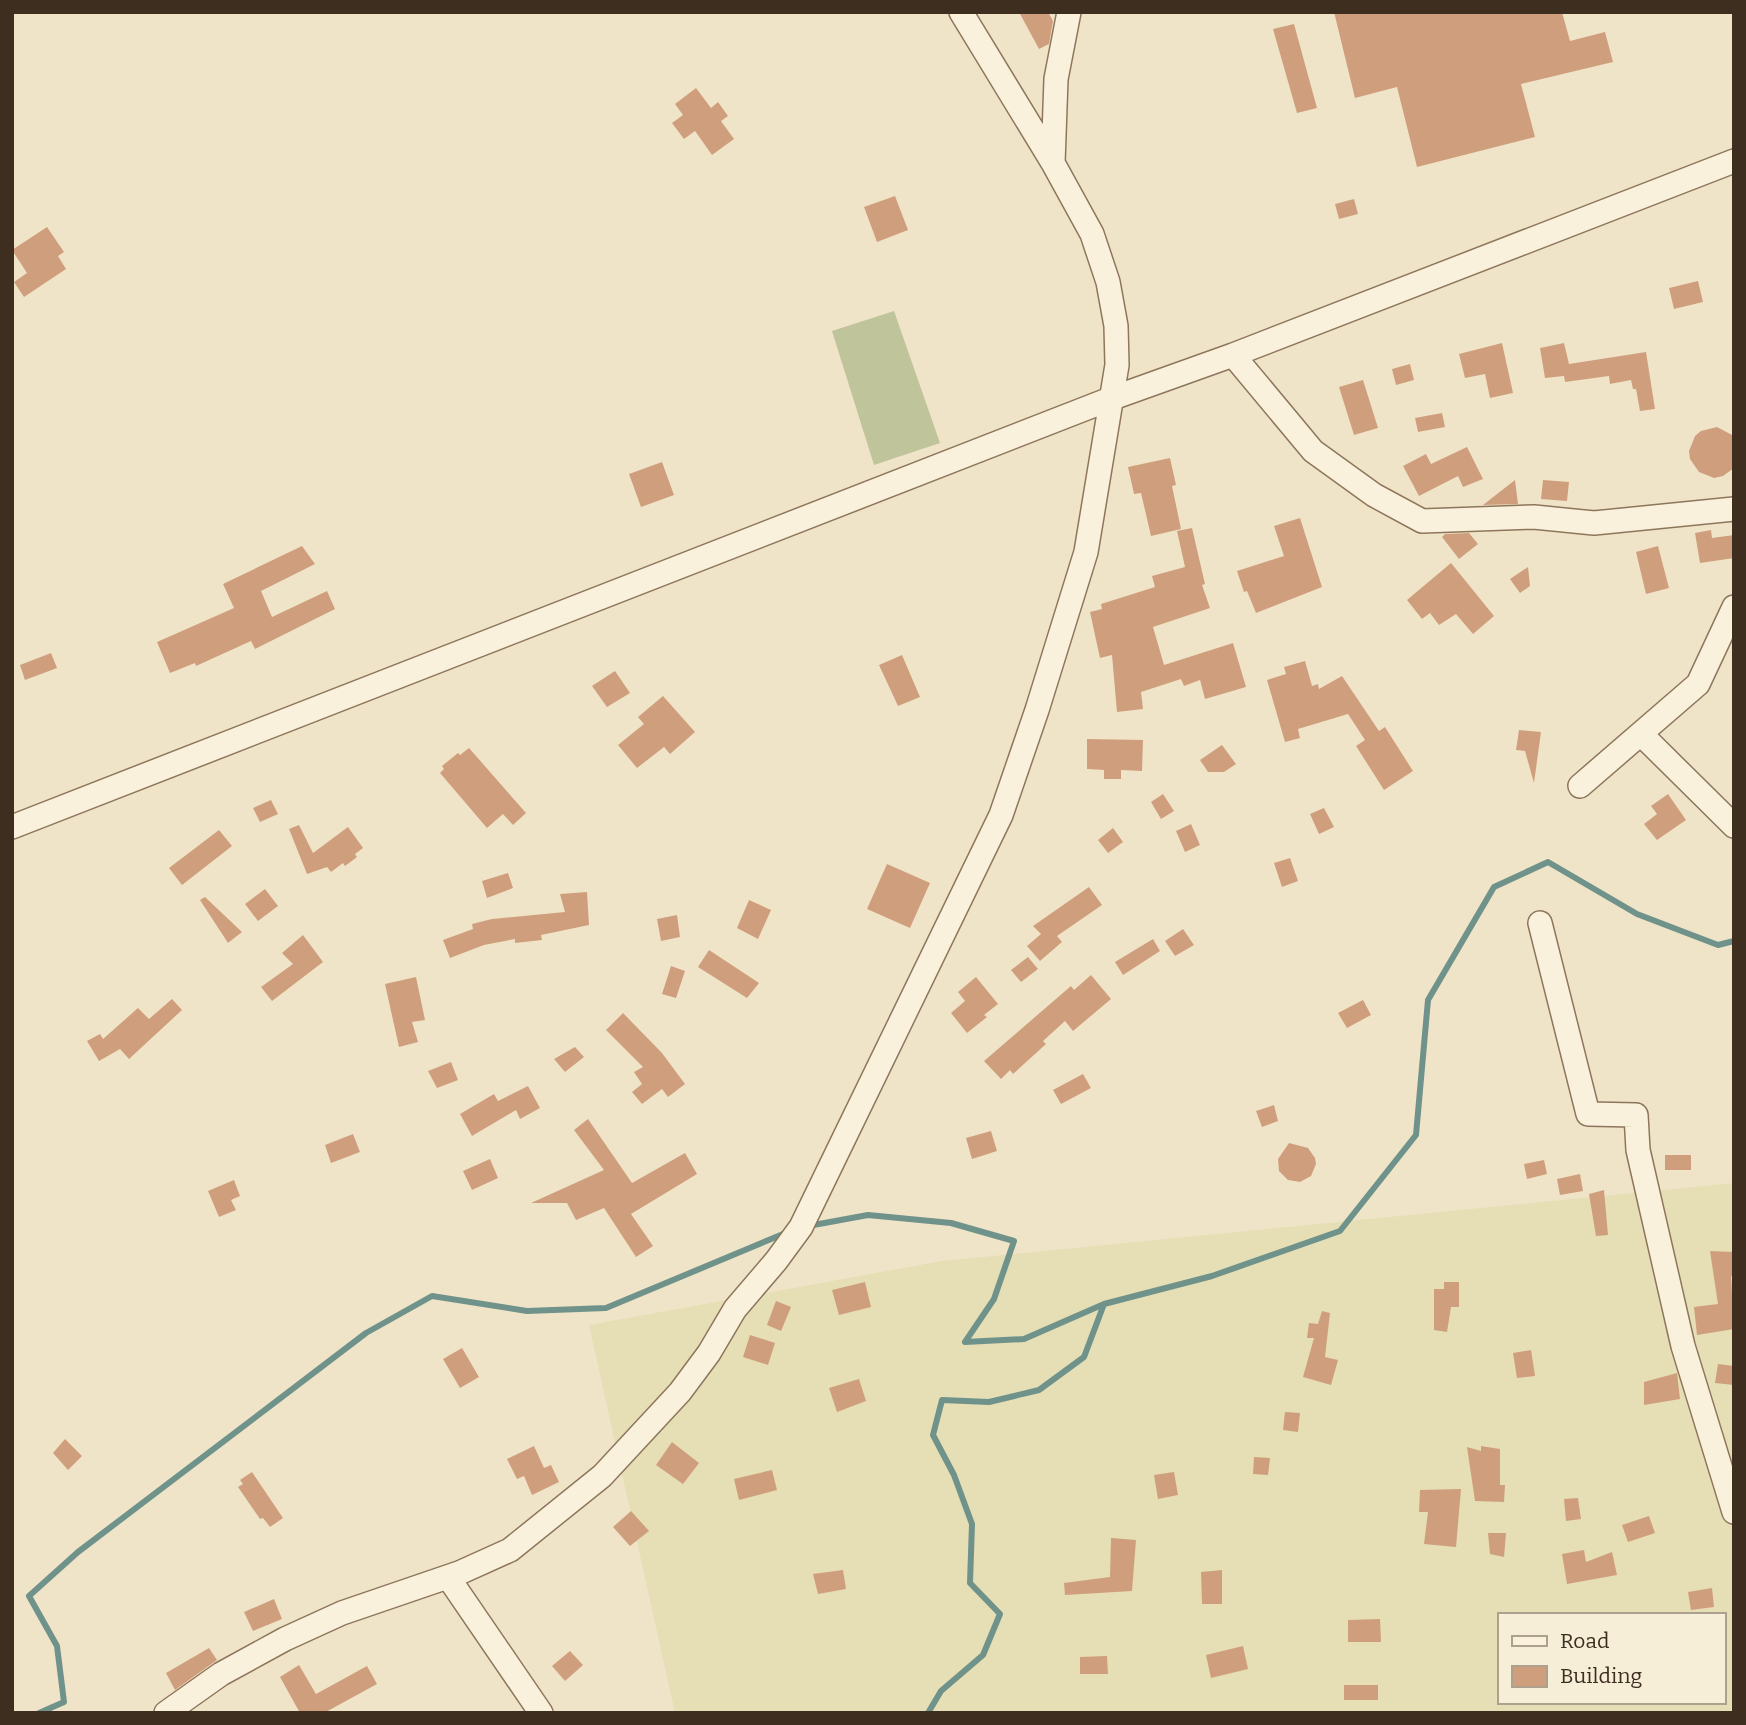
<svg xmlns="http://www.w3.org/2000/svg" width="1746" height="1725" font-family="Bitter,serif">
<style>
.farmland{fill:#e6deb5;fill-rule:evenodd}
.cemetery{fill:#bfc49a}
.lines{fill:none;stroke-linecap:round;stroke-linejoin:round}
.stream{stroke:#6f938a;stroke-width:6}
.building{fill:#cf9f7d}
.minor-casing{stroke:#8d765c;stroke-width:26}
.minor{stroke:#faf1dc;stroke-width:23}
</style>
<rect width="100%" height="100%" fill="#f0e4c8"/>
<path class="farmland" d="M1734,1183V1713H675L589,1325L942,1261ZM1499,1615H1723V1702H1499Z"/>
<path class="cemetery" d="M894,311L940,443L874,465L832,331Z"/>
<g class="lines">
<path class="stream" d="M808,1226L868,1215L951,1223L1014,1241L994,1299L965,1342L1024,1339L1104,1304L1212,1276L1340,1231L1416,1135L1428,1000L1494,887L1548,862L1637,914L1718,945L1734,941
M39,1713L64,1702L57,1646L29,1596L78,1552L366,1333L432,1296L527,1311L606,1308L788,1232
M928,1713L941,1691L983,1655L1000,1614L970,1583L972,1524L954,1475L933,1435L942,1400L989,1402L1039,1390L1084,1357L1104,1304"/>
</g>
<path class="building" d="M1019,12H1048L1053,21L1049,44L1039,49Z
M1334,12H1562L1570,41L1605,32L1613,62L1521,84L1535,137L1417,167L1397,87L1355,98Z
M1294,24L1317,108L1297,113L1273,29Z
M696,88L711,108L718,102L728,116L721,121L734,139L712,155L695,131L684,139L672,123L683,115L675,104Z
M895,196L908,230L877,242L864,207Z
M1354,199L1358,214L1339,219L1335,204Z
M47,227L64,252L58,256L66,269L24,297L14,282L27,273L12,250Z
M1698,281L1703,302L1674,309L1669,288Z
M1502,343L1513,393L1490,398L1485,374L1465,378L1459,354Z
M1564,343L1569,364L1646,352L1655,409L1640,411L1636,389H1633L1631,380L1610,384L1609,376L1565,382L1564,376L1545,378L1540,348Z
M1410,364L1414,380L1396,385L1392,369Z
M1363,380L1378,428L1354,435L1339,387Z
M1442,413L1445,427L1418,432L1415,418Z
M1717,427L1734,436V468L1723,476L1714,478L1699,472L1690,459L1689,451L1695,436L1701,431Z
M1467,447L1483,479L1463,487L1458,476L1419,496L1403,466L1426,454L1431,464Z
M1170,458L1176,485L1172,486L1181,529L1151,536L1141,493L1134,494L1128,467Z
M662,462L674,495L641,507L629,474Z
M1515,480L1518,504L1483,505Z
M1543,480L1569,482L1567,501L1541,499Z
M1300,518L1322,587L1256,613L1247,591L1244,592L1237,571L1284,556L1274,526Z
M1192,528L1205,584L1202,585L1210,608L1153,627L1164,665L1233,643L1246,687L1205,699L1200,680L1184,686L1181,679L1141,692L1143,709L1117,712L1112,655L1100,658L1090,612L1102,609L1101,604L1155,587L1152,576L1185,567L1177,531Z
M1711,530L1712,538L1734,535V558L1700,563L1695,533Z
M1469,533L1478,544L1459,559L1442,537L1445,534Z
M302,546L315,564L261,591L272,617L327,591L335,609L255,649L251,641L196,666L195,663L170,673L157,642L234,608L223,584Z
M1658,546L1669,588L1646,594L1636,552Z
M1451,563L1494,616L1473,634L1456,614L1439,625L1430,613L1422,619L1407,600Z
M1528,567L1530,586L1520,593L1510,579Z
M51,653L57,668L25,680L20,665Z
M902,655L920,697L898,706L879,665Z
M1305,661L1312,686L1318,684L1319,689L1342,676L1379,731L1385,727L1413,771L1384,790L1356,746L1365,740L1348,714L1298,729L1300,738L1285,742L1267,680L1286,674L1284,667Z
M615,671L630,693L607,707L592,686Z
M663,696L695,732L670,754L664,747L637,768L618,745L644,724L638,717Z
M1519,730L1541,732L1534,783L1525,751L1516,750Z
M1087,739L1143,740L1142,771L1121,770V779H1104V770L1087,769Z
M1222,745L1236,764L1224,772H1208L1200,760Z
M469,748L526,813L513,825L503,814L487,828L440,773L444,769L442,766L458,753L460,755Z
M1163,794L1174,811L1161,819L1151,802Z
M1668,794L1686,820L1657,840L1644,824L1657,814L1651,806Z
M271,800L278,814L260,822L253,808Z
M1324,808L1334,827L1319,834L1310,814Z
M1191,824L1200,845L1185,852L1176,831Z
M299,825L313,853L348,827L363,848L355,854L357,857L345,866L343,863L331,872L327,867L307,874L289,829Z
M1113,828L1123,842L1108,853L1098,840Z
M219,830L232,846L182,885L169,868Z
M1290,858L1298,881L1282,887L1274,863Z
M887,864L930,883L910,928L867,909Z
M508,873L513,888L487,898L482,881Z
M1089,887L1102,905L1057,936L1062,942L1040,961L1027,946L1041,934L1033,926Z
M265,889L278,906L258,921L245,904Z
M587,892L589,925L541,935L542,940L515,943V939L484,945L450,958L443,940L473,929L472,924L492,919L565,912L560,894Z
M205,897L242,932L228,943L200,900Z
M749,900L771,910L758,939L737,928Z
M677,915L680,937L661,941L657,919Z
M1183,929L1194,945L1175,956L1165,941Z
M303,935L323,962L272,1001L261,987L293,964L282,953Z
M1153,939L1160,951L1123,975L1115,962Z
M709,950L759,983L747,998L698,967Z
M1028,957L1038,969L1021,982L1011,970Z
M671,966L685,971L676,998L662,994Z
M1091,975L1111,999L1073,1031L1065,1021L1043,1041L1046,1044L1013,1074L1010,1070L1001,1079L984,1061L1071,986L1074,990Z
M416,977L425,1020L412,1022L418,1042L399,1047L385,984Z
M976,977L998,1004L984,1015L987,1017L967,1033L951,1013L965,1001L958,992Z
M172,999L182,1010L129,1059L120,1049L99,1061L87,1041L100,1034L103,1039L138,1008L149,1019Z
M1363,1000L1371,1015L1347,1028L1338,1013Z
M623,1013L662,1053L685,1084L668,1097L662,1089L642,1104L632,1092L642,1084L634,1072L643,1067L606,1030Z
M575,1047L584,1057L565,1072L554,1059Z
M451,1062L458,1080L437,1088L428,1071Z
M1083,1074L1091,1088L1061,1104L1053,1090Z
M528,1086L540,1108L520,1119L516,1110L472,1136L460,1114L494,1094L498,1101Z
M1274,1105L1278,1121L1262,1127L1256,1111Z
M588,1119L632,1183L685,1153L697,1174L631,1214L653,1246L636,1257L604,1208L576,1220L567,1203H531L604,1170L574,1130Z
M991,1131L997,1151L972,1159L966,1138Z
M353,1134L360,1152L331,1163L325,1145Z
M1289,1143L1308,1148L1315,1158L1316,1164L1311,1176L1300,1182L1288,1180L1279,1171L1278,1159Z
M1665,1155H1691V1170H1665Z
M490,1159L498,1178L472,1190L463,1171Z
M1544,1160L1547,1174L1527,1179L1524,1164Z
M1580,1174L1583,1191L1560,1195L1557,1179Z
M234,1180L240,1196L231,1200L236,1210L219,1217L208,1191Z
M1604,1190L1608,1235L1596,1236L1589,1194Z
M1710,1251L1734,1252V1275L1731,1276L1734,1329L1697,1335L1694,1307L1718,1304Z
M865,1282L871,1307L839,1315L832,1290Z
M1444,1282H1459V1307H1451L1447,1332L1434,1330V1289H1444Z
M776,1301L791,1307L781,1331L767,1325Z
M1322,1311L1330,1313L1325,1357L1338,1360L1331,1385L1303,1377L1314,1338H1307L1309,1323L1318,1324Z
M750,1335L775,1343L768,1365L743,1357Z
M462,1348L479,1377L460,1388L443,1359Z
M1531,1350L1535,1376L1517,1378L1513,1353Z
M1718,1364L1734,1366V1385L1715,1383Z
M1677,1373L1680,1399L1644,1405V1382Z
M859,1379L866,1401L837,1412L829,1388Z
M1285,1412L1300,1413L1298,1432L1283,1430Z
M65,1439L82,1456L68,1470L53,1453Z
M672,1442L699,1463L683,1484L656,1465Z
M534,1446L544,1468L551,1465L559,1482L532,1495L524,1476L517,1479L507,1459Z
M1481,1446L1500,1449V1485H1505L1504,1502L1475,1501L1467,1447L1481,1451Z
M1254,1457L1270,1458L1268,1475L1253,1474Z
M772,1470L777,1490L739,1500L734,1479Z
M252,1472L283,1518L270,1527L263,1518L260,1519L238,1487L243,1484L240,1480Z
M1174,1472L1178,1495L1158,1499L1154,1475Z
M1461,1489L1456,1547L1424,1544L1428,1512H1419L1420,1490Z
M1578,1498L1581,1519L1566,1521L1564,1499Z
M631,1511L649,1531L630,1546L613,1527Z
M1649,1516L1655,1533L1628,1542L1622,1525Z
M1488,1533H1506L1504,1557L1490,1554Z
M1111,1538L1136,1540L1132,1591L1065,1595L1064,1583L1110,1577Z
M1584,1550L1586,1562L1612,1552L1617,1575L1567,1584L1562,1554Z
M843,1570L846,1589L818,1594L813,1574Z
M1222,1570V1604H1202L1201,1572Z
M1712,1588L1714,1607L1691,1610L1688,1592Z
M274,1599L282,1619L253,1631L244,1612Z
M1380,1619L1381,1642H1348V1620Z
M1243,1646L1248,1669L1211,1678L1206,1655Z
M209,1648L217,1660L175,1690L166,1673Z
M570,1651L583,1665L565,1681L552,1666Z
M1107,1656L1108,1674H1080V1657Z
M299,1665L316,1694L367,1666L377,1684L324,1713H300L280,1677Z
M1344,1685H1378V1700H1344Z"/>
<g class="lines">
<g class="minor-casing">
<path id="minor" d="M1053,163L1056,79L1069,12
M1233,355L1313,451L1374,495L1422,521L1534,517L1594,523L1734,509
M1641,734L1734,826
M1580,786L1698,684L1734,607
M12,827L1110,399L1233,355L1734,161
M1540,923L1588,1114L1636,1115L1638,1150L1683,1346L1734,1512
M448,1577L541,1713
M166,1713L221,1674L285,1639L342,1613L459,1573L510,1550L602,1476L680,1392L709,1353L735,1309L776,1261L801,1227L1001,815L1037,710L1086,552L1117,365L1116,326L1108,282L1092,234L1053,163L961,12"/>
</g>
<use href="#minor" class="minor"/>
</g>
<rect width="1746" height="1725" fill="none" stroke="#3d2e20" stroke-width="28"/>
<rect x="1498" y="1613" width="228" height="91" fill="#f7eed8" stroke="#ada18e" stroke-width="2"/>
<rect x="1512" y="1636" width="35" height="10" fill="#faf1dc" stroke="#ada18e" stroke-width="2"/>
<text x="1560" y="1648" font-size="21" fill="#3d2e20">Road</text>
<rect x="1512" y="1666" width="35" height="21" fill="#cf9f7d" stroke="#ada18e" stroke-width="2"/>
<text x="1560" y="1683" font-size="21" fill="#3d2e20">Building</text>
</svg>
